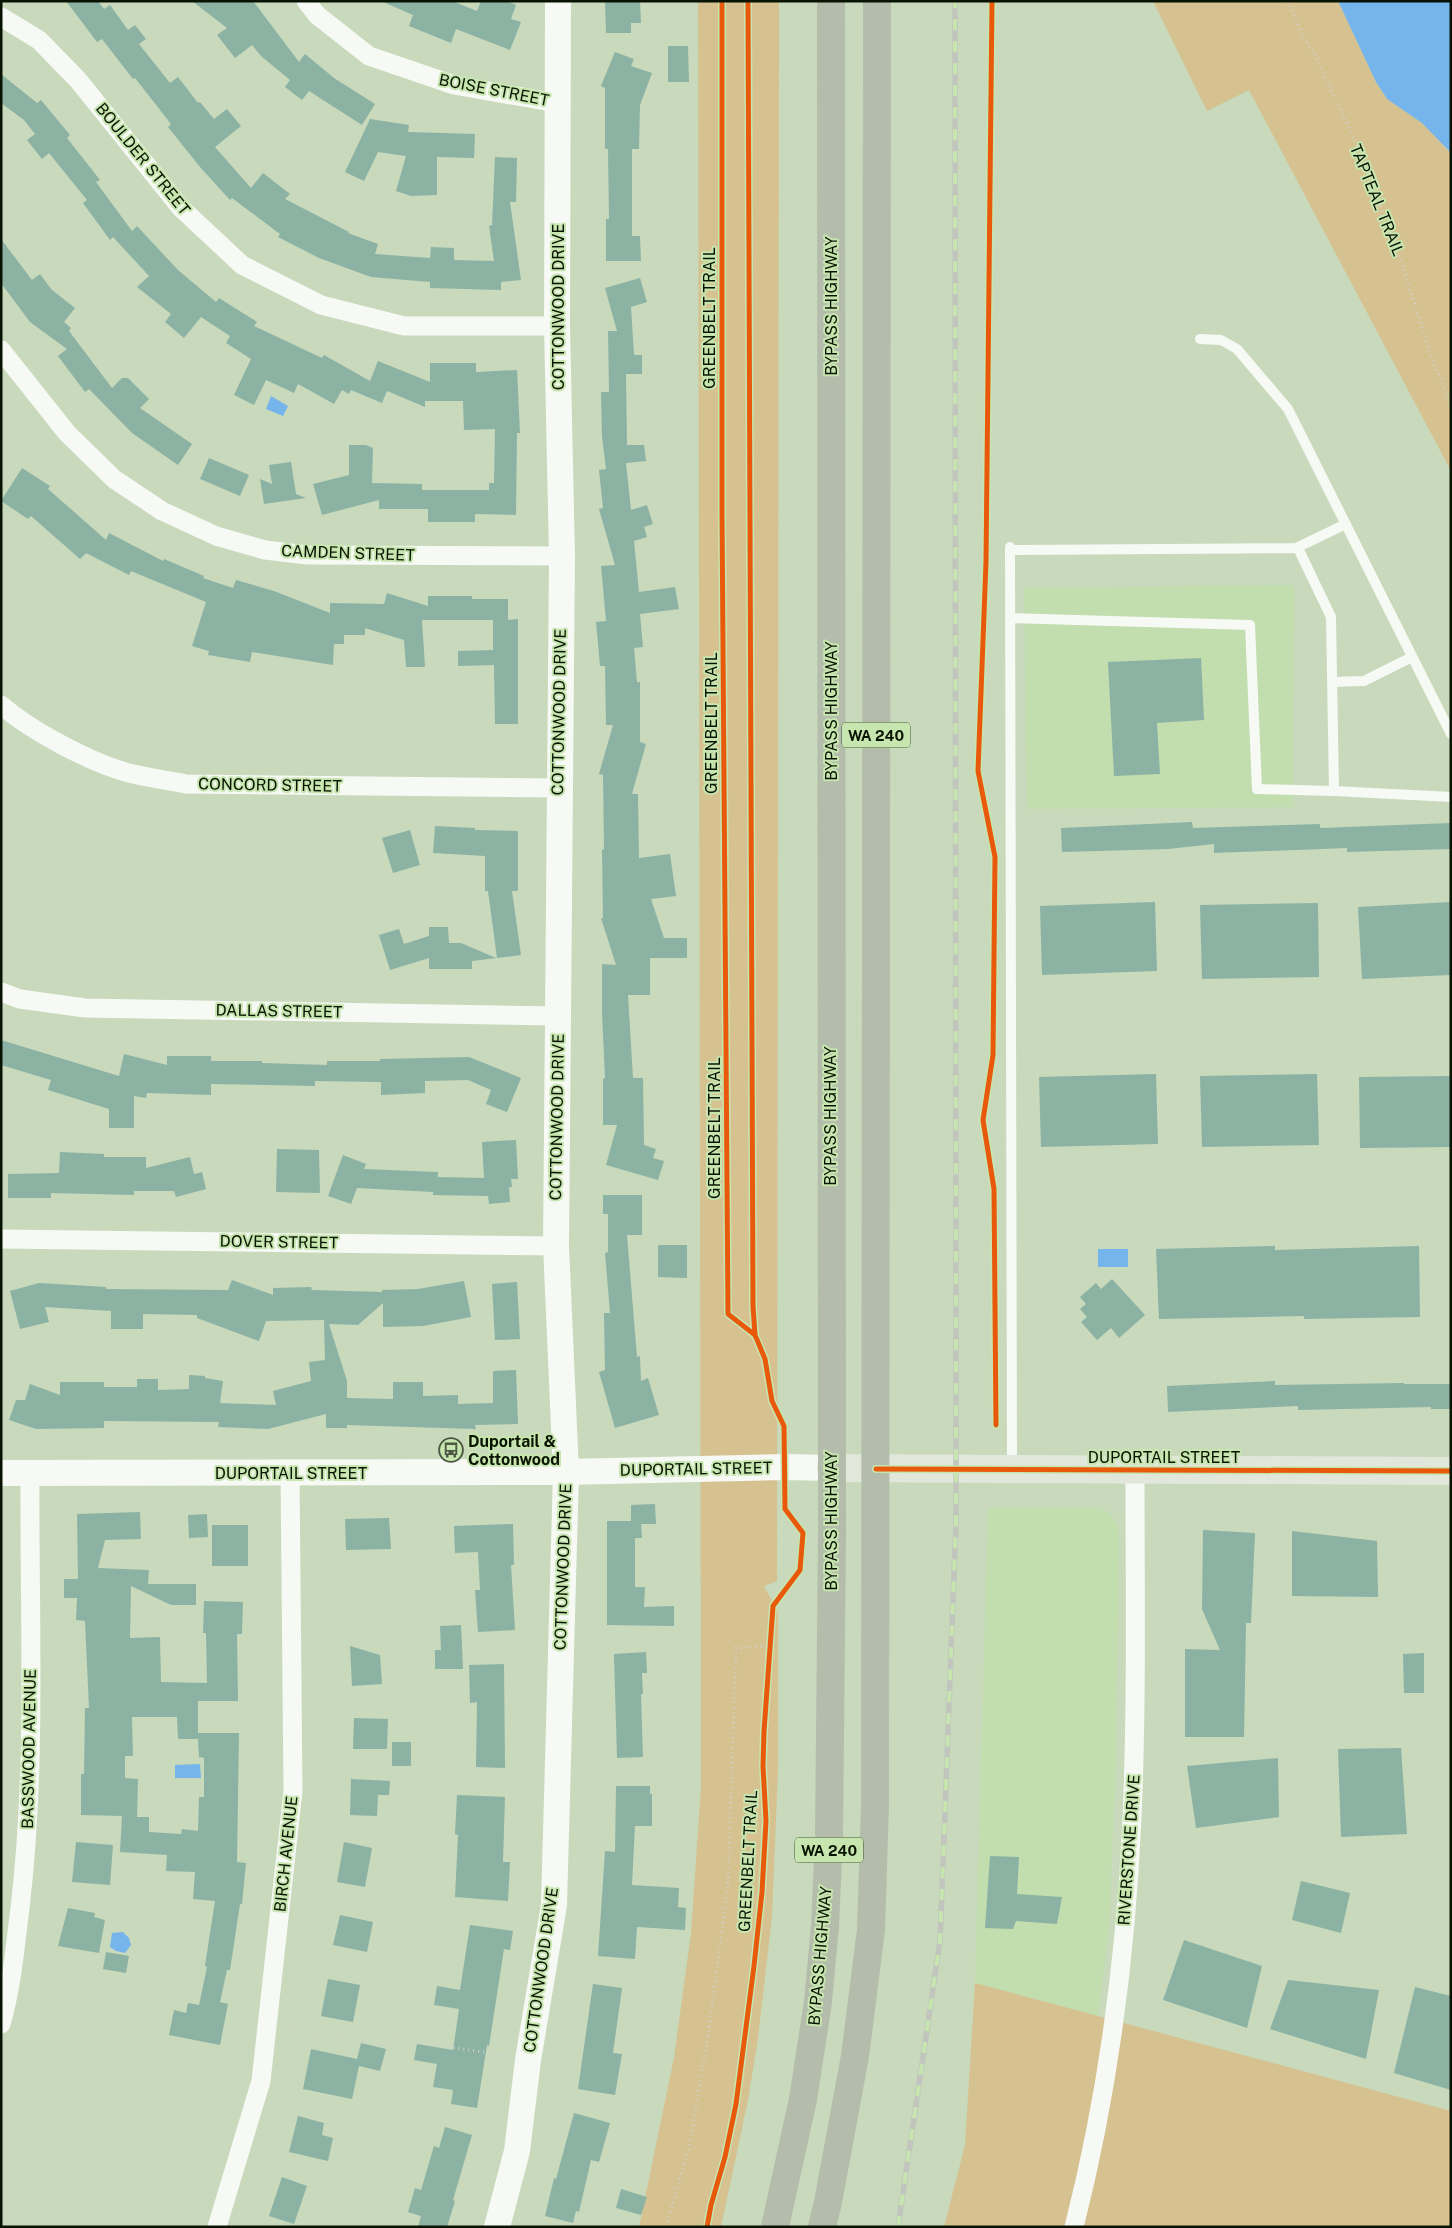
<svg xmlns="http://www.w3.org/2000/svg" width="1452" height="2228" font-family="'Public Sans',sans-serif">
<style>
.built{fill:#c2ddae}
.green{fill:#d6c190}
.water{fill:#76b5eb}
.building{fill:#8cb2a4;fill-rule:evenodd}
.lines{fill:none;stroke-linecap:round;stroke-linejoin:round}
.path{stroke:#cdd2ca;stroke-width:3;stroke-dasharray:1 4;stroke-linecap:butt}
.lane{stroke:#f7f9f5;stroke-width:10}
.street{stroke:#f7f9f5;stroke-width:19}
.secondary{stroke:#f7f9f5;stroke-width:26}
.primary{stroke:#e1e8db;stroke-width:28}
.highway{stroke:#b4bdab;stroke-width:28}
.rail-casing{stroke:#c1c5be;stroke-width:5.5}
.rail{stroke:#c7e6af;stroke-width:4;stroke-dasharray:11;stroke-linecap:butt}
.cycleway-casing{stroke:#c7e6af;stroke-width:8}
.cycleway{stroke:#e8590c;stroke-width:5}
.labels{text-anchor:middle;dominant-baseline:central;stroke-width:4;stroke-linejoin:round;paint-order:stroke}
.shield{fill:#c7e6af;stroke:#425236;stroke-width:1}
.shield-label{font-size:15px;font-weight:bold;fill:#091302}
.street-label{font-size:16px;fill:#091302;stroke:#c7e6af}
.poi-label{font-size:16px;font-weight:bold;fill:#091302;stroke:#c7e6af;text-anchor:start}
</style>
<rect width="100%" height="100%" fill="#c8d9bc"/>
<path class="built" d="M1294,585L1293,807L1027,809L1024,588Z
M988,1508H1096L1108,1512L1117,1524L1119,1536L1116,1767L1109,1928L1098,2016L975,1983Z"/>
<path class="green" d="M698,1H779L777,1581L764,1586L778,1611V1770L772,1916L758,2038L748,2100L721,2227H639L674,2058L691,1933L701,1787Z
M1153,1H1338L1376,82L1387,99L1422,123L1451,153V471L1249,90L1207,111Z
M975,1983L1451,2111V2227H944L965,2145Z"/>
<path class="water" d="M1338,1H1451V153L1422,123L1387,99L1376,82Z
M271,396L288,406L283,416L266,409Z
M1098,1249H1128V1267H1098Z
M200,1764L201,1778H175V1765Z
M123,1932L129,1938L131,1945L125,1953L116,1951L110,1947L112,1933Z"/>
<path class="building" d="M66,1H98L104,9L110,5L128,30L135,25L146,39L139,44L170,83L178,77L198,103L200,102L214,119L227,109L241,126L215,147L251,188L263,173L290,194L285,199L349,232L348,233L378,244L375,254L430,258L431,247L454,248V260L494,261L489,226L492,225L495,157L517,158L516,202H510L521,280L501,282V290L430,288V282L371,277L319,258L278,237L280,234L232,198L230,200L200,167L168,127L171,124L135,78L133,79L102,39L97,42Z
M192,1H253L299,62L305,54L334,78L375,104L362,125L309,91L302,100L285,87L290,80L261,56L252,45L235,58L217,35L227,28Z
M381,1H452L477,11L481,1H507L516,5L511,19L521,22L510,50L456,29L451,43L409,26L413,15Z
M605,1H640L641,23H631V33H606Z
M668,46H688L689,82H668Z
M615,52L634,59L631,66L652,73L640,105L639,149H632V236H640L641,261H606V219H609L608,149H605V88L601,86Z
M1,74L37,103L41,100L70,135L67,138L100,180L96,182L132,231L137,226L178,270L216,302L219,298L257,322L254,326L322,358L324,355L370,381L378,361L430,382V363H476V372L517,370L520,433H517L516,515L475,514V522H428V509H379V500L322,515L313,484L349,475V445H366L373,448L372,483L422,484V490H489V483H494L495,429L464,430L463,401H425V407L387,391L382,403L351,390L349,394L342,390L334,404L298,384L294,393L266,380L254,405L234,395L251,359L226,343L230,336L201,317L184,338L165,322L171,314L137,287L149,276L113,237L110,240L83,203L87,200L49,153L42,159L27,140L35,134L24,120L1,103Z
M370,119L409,125L408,132L475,134L474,158L437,157V195L411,196L396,191L406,156L378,152L364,181L345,172Z
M1,239L32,280L40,274L51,289L75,308L64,322L71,328L69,331L112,388L122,378H128L149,399L140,408L192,444L178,465L132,433L89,389L85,392L58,356L67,349L30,322L1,283Z
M640,278L647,302L631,307L634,355H642V374H626L627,445H644L646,461L626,463L631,510L647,505L653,524L644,527L647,537L634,541L639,592L675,587L679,609L640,614L643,647L634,648L637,682H640V742L646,744L632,794H638L639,858L670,854L676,896L651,899L664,938H687V958H650V995H628L633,1078H643L644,1145L656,1149L653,1158L664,1161L658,1180L606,1165L617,1125H603V1079L605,1078L602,1013V964L616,965L601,918H603L602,850L604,849L603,775L599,774L613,725H606L605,666H600L596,622L606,621L601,566L615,565L599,509L603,508L599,470L606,469L602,437L601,392H609L608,331H617L605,288Z
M209,458L249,475L240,496L200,479Z
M291,462L296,494L306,498L264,504L260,479L272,484L269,465Z
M22,468L50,486L48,489L106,540L109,533L163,561L164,559L204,576L203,578L233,588L236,580L274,591L330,613V603L384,604L387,593L428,606V596H472V599H508V620L518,619V724H495L494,665L458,666V651L493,650V620H422L425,667H406L404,640L365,628V635H344V644H334L333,665L252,652L250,662L208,655L209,651L192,646L206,602L131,571L129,575L86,553L80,559L31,516L28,519L1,501Z
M1201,658L1204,720L1157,723L1160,774L1114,776L1108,662Z
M1192,822L1193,828L1320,824V828L1451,823V849L1347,852V848L1214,853V844L1168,849L1062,852L1061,828Z
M435,826L475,828V830L518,831V891H512L521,955L497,958L488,891H485V856L433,853Z
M410,830L420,865L393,873L382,838Z
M1155,902L1157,971L1042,975L1040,906Z
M1451,902V975L1362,979L1358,907Z
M1318,903L1319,977L1202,979L1200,905Z
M429,927H448L449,943H461L496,958L472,961V969H429V958L390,970L379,935L399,929L404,944L429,936Z
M1,1040L119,1076L124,1054L167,1065V1056H211V1061H262V1063L327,1065V1061H380V1059L469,1057L521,1078L507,1112L486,1104L491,1090L468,1080L425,1081V1093L381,1095V1082L315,1081V1086L211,1084V1095L147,1093L146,1098L134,1096V1128H109V1109L48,1090L51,1080L1,1065Z
M1156,1074L1158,1144L1041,1147L1039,1077Z
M1317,1074L1319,1145L1202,1147L1200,1076Z
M1451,1076V1147L1360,1148L1359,1077Z
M516,1140L518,1179H511L512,1187H509L510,1202L489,1204L488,1196L433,1195V1192L357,1188L351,1204L328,1196L343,1155L366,1164L364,1169L438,1172V1177L484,1178L482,1142Z
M277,1149L319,1150L320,1193L276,1192Z
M60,1152L104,1154V1157H146V1168L190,1157L194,1174L202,1172L206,1189L176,1197L174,1191H134V1195L51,1193V1198H8V1174L59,1173Z
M603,1195H642V1235H627L637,1357L640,1356L641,1381L648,1378L659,1415L615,1428L599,1372L605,1370L604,1313H610L605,1253L608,1252V1214H603Z
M658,1245H687V1278L658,1277Z
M1275,1246V1250L1419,1246L1420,1317L1304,1319V1316L1159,1319L1156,1249Z
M1112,1279L1145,1315L1119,1338L1111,1328L1097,1340L1081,1322L1087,1317L1080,1309L1086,1304L1080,1297L1096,1283L1101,1289Z
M232,1280L273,1295V1288L311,1287L312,1290L382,1292V1290L418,1289L464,1281L471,1317L423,1326L383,1327V1303L358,1325L329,1324L347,1381V1398L393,1399V1382H423V1396L458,1395V1404L493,1403V1371L516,1370L518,1424L475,1425L476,1429L347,1425V1428H326V1414L268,1429L218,1427L219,1422L104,1421V1428L36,1429L9,1420L16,1400H25L30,1384L60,1395V1382H104V1387H137V1379H158V1390L189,1389V1375L205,1376V1378L223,1381L220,1403L276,1405L273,1391L311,1381L309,1362L325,1360L324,1320L266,1321L259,1341L197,1318V1315L143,1314V1329H111V1311L45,1307L49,1322L20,1329L10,1291L39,1283L106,1287V1289L228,1290Z
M517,1282L520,1339L495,1340L492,1284Z
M1275,1381V1385L1404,1383V1384H1451V1409H1431V1407L1298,1410V1406L1168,1412L1167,1386Z
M655,1504L656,1524H641L642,1538H635V1587H645L644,1607L674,1606V1626L607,1625V1521H631V1505Z
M140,1512L141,1539L105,1540L98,1568L149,1570L148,1584H196V1605H171L131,1586L130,1638L160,1637L161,1682L207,1683L206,1633H203L204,1601L243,1602L242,1634H237L238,1701H198V1733H239L237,1862L246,1863L242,1904H240L230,1970H227L220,2002L228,2004L220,2045L169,2035L174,2010L186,2013L188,2003L199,2005L207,1967L205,1966L215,1901L193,1899L195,1872L166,1871L167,1855L120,1852L122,1816L81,1815V1774H84L85,1708H89L85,1621L76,1620L77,1598H64V1579H78L77,1514ZM132,1717H177L178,1739H198L199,1757L204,1758V1797H199L198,1831L182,1829L181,1834L149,1832V1817H137L138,1779L125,1778V1756H133Z
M207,1514L208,1537L189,1538L188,1515Z
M389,1518L391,1549L346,1550L345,1519Z
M513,1524L514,1565H511L515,1630L478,1632L475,1590H480L478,1552L455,1553L454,1526Z
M212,1525H248V1566H212Z
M1203,1530L1255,1533L1251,1623H1246L1244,1737H1185V1649L1220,1650L1202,1609Z
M1292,1531L1377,1541L1378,1597L1292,1596Z
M461,1625L463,1669H435V1650H441L440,1626Z
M350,1646L380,1655L382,1684L352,1686Z
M646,1652L647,1673H642L643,1694H641L643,1757L617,1758L614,1654Z
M1424,1653V1693H1404L1403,1654Z
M504,1664L505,1768L476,1767L477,1702L470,1703L469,1665Z
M354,1718L388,1719L387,1749H353Z
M392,1742H411V1766H392Z
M1401,1748L1407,1834L1341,1837L1338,1749Z
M1278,1758L1279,1817L1196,1828L1187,1766Z
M351,1779L390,1781L389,1795H378L377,1816L350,1815Z
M616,1786H650V1794H652V1826H635L632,1885L679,1888L678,1907L686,1908L685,1930L637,1927L635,1959L598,1956L605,1851L615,1852Z
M457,1795L505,1797L503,1862H510L508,1901L455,1897L458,1835L455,1834Z
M76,1842L113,1845L110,1885L72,1882Z
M344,1842L372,1848L365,1887L337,1882Z
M990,1856L1019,1857L1017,1894L1062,1897L1057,1924L1016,1921L1013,1929L985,1928Z
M1301,1881L1350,1893L1341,1933L1292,1920Z
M68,1908L95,1913L94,1917L105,1920L99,1953L58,1946Z
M340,1915L373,1922L367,1952L333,1945Z
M470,1925L513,1931L510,1950L504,1949L489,2046L487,2045L477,2108L451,2104L453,2090L433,2087L437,2064L414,2060L417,2044L453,2050L459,2009L434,2005L437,1986L460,1990Z
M1184,1940L1262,1966L1247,2028L1163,2000Z
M106,1952L129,1956L126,1973L103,1969Z
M328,1979L360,1985L353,2022L321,2016Z
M1288,1980L1379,1990L1366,2059L1270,2029Z
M593,1984L622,1988L613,2053L622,2054L615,2095L578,2089Z
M1415,1987L1451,1996V2090L1394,2073Z
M361,2043L386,2049L380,2071L359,2066L352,2099L303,2089L311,2049L357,2059Z
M574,2113L610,2123L599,2162L591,2160L579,2212L576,2211L573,2223L545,2216L554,2178L556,2179Z
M298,2116L324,2123L322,2135L333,2138L328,2161L289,2152Z
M445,2127L472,2135L453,2200L455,2201L447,2227H418L421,2216L408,2212L415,2188L421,2190L434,2146L439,2148Z
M282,2177L307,2186L294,2224L269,2216Z
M621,2189L647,2197L641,2215L616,2208Z"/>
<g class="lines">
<path class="path" d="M1288,1L1304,39L1316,57L1367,167L1382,211L1381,217C1392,225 1390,233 1394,245C1398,254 1402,261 1404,271L1434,364L1451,405
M288,2029L392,2047L394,2038L507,2056
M666,2227L689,2148L709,2029L728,1885L736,1648L771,1646"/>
<path class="lane" d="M1200,339L1221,340L1237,349L1288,409L1451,734
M1010,547L1012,1469
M1298,548L1331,617L1334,791L1451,797
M1011,550L1296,548L1346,524
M1010,618L1250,625L1257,789L1334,791
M1332,682L1364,681L1412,657"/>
<path class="street" d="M306,1L317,15L369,56L454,85L557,103
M1,17L39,40L78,80L181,208L242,265L321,305L404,326H557
M1,350L67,433L114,479L162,511L216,536L265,550L308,555L562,556
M1,705C31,731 91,763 129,773C148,778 167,780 186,784L558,788
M1,992L20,999L85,1008L559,1016
M1,1239L556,1246
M1,2024C12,1986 15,1947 20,1908C37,1764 29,1618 30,1473
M217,2227L261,2081L293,1791L290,1473
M1074,2227C1108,2094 1126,1955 1132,1818C1137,1702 1135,1586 1135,1470"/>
<path class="secondary" d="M1,1473L566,1472L785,1467L831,1468
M497,2227L517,2151L528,2060L554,1905L566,1472L556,1246L562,556L557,326L558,1"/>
<path class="primary" d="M831,1468L1451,1471"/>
<path class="highway" d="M775,2227L803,2099L818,2002L825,1926L829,1836L832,1534L831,1
M822,2227L828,2202L855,2056L871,1930L875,1806L877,1"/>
<g class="rail-casing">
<path id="rail" d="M898,2227L940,1941L956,1522L955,1"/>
</g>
<use href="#rail" class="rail"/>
<g class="cycleway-casing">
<path id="cycleway" d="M748,1L753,1306L755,1335
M992,1L986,562L978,771L995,857L993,1055L983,1120L994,1189L996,1425
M876,1469L1451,1471
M707,2227L711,2205L725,2157L736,2104L754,1966L762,1892L766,1821L763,1766L764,1731L773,1606L800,1570L803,1533L785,1509L784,1426L772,1401L765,1359L755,1335L728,1314L722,513V1"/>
</g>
<use href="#cycleway" class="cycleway"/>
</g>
<defs>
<g id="bus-ring" transform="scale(1.25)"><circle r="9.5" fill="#c7e6af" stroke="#4c5843" stroke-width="1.5"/><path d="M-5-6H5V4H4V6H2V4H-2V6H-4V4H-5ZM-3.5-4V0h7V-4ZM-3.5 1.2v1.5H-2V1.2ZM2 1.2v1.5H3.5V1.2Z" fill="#4c5843"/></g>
</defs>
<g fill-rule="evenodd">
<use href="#bus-ring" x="451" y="1450"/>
</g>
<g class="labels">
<g class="shield">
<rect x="842" y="722.5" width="68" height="25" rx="4"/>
<rect x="795" y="1837.5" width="68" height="25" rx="4"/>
</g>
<g class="shield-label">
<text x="876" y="735">WA 240</text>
<text x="829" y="1850">WA 240</text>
</g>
<g class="street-label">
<text transform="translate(494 90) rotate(11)">BOISE STREET</text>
<text transform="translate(143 159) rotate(51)">BOULDER STREET</text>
<text transform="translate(1377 200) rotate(68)">TAPTEAL TRAIL</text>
<text transform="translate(831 306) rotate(-90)">BYPASS HIGHWAY</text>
<text transform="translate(558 307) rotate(-90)">COTTONWOOD DRIVE</text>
<text transform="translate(709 318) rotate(-90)">GREENBELT TRAIL</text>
<text transform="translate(348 553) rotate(2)">CAMDEN STREET</text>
<text transform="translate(831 711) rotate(-90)">BYPASS HIGHWAY</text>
<text transform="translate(559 712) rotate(-89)">COTTONWOOD DRIVE</text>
<text transform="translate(711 723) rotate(-90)">GREENBELT TRAIL</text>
<text transform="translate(270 785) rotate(1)">CONCORD STREET</text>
<text transform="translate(279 1011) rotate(1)">DALLAS STREET</text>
<text transform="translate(830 1116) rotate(-90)">BYPASS HIGHWAY</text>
<text transform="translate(557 1117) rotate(-89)">COTTONWOOD DRIVE</text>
<text transform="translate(714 1128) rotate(-90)">GREENBELT TRAIL</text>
<text transform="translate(279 1242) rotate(1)">DOVER STREET</text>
<text x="1164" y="1457">DUPORTAIL STREET</text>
<text transform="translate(696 1469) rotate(-1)">DUPORTAIL STREET</text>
<text x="291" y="1473">DUPORTAIL STREET</text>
<text transform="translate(831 1521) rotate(-90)">BYPASS HIGHWAY</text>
<text transform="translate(563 1567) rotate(-88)">COTTONWOOD DRIVE</text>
<text transform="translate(29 1749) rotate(-89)">BASSWOOD AVENUE</text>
<text transform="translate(1129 1850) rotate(-86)">RIVERSTONE DRIVE</text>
<text transform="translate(286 1854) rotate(-84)">BIRCH AVENUE</text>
<text transform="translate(748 1861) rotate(-87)">GREENBELT TRAIL</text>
<text transform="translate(820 1956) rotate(-85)">BYPASS HIGHWAY</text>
<text transform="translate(541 1970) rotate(-82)">COTTONWOOD DRIVE</text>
</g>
<g class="poi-label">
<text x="468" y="1441">Duportail &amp;<tspan x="468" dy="18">Cottonwood</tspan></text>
</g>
</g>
<rect width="1452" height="2228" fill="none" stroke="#091302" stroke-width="5"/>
</svg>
